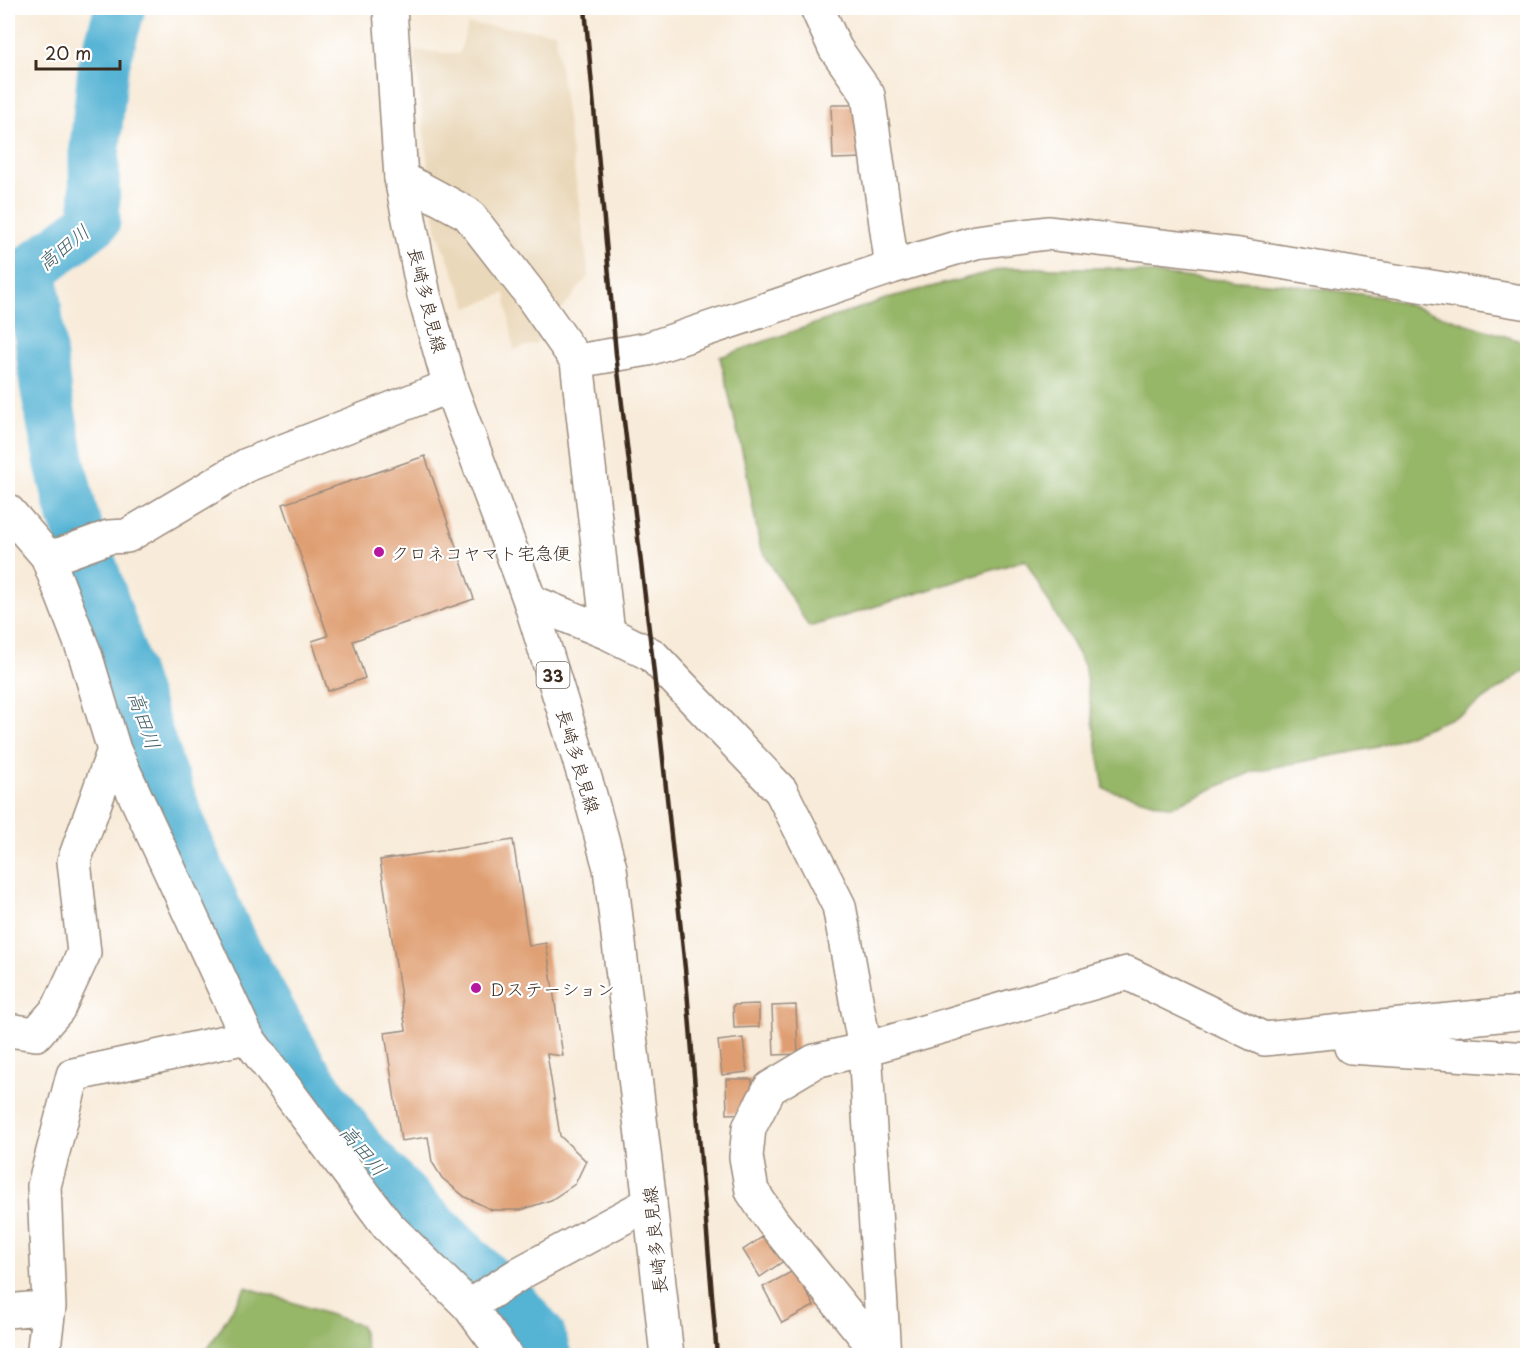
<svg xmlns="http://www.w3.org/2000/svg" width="1535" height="1363" font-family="'Playpen Sans','Klee One',sans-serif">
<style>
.built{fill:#ead8ba}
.forest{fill:#96b668;stroke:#687043;stroke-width:1.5}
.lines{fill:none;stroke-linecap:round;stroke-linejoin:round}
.river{stroke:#55b3d4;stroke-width:51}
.building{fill:#df9e71}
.minor-casing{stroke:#9a8a7c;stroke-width:36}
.major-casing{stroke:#9a8a7c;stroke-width:36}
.minor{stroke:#fff;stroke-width:33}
.major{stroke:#fff;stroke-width:33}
.rail{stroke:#3b2a1e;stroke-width:4.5}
.poi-dot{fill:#b5179e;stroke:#fff;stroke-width:2}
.labels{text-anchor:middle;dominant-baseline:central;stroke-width:4.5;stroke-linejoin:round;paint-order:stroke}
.shield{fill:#fff;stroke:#766a62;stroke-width:1.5}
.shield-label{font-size:16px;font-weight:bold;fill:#3b2a1e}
.street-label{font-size:18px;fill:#3b2a1e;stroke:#fff}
.poi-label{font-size:18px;fill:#3b2a1e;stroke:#fff;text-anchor:start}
.water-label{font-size:20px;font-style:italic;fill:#456167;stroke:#fff}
</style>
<rect width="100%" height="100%" fill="#fff"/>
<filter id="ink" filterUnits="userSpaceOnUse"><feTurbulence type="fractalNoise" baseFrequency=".0167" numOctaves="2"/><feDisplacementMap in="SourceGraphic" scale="12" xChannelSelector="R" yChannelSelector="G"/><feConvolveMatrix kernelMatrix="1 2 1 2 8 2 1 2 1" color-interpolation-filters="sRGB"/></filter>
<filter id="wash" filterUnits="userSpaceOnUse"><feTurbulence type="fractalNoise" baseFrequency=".008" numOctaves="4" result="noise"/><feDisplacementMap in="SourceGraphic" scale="24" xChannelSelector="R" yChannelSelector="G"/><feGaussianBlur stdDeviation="1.35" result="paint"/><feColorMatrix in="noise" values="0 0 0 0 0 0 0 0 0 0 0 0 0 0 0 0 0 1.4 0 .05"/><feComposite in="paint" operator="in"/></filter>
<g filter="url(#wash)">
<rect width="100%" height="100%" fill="#f8ebd9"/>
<path class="built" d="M468,24L555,32L589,275L535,344L514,350L505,293L468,308L436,229L414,50L459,54Z"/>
<path class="forest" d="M1006,268H1108L1193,278L1285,284L1383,297L1527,343V669L1464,713L1378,747L1254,771L1171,807L1104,789L1084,665L1025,560L809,627L760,547L746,468L720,357L891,297Z
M246,1287L361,1325L368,1355H204Z"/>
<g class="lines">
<path class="river" d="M120,8L103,68L94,157L95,221L32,269L45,385L60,464L73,516L93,569L161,774L190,849L230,940L303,1070L361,1151L411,1204L517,1308L540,1335L546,1356"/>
</g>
<g id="blocks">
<path class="building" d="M831,105H863L864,158L833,159Z
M425,456L474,599L353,641L365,678L328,691L312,641L328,636L283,504Z
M513,840L529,946L546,943L563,1056L547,1054L560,1136L586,1161L575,1184L551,1200L521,1210H492L465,1197L442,1178L432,1162L428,1137L401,1141L385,1033L406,1030L380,860Z
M759,1004V1027L734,1028L733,1005Z
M796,1005L798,1054L774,1055L772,1006Z
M743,1038L747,1072L722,1075L718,1041Z
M726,1079H752L753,1113L727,1114Z
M770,1232L788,1258L760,1277L743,1250Z
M795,1270L814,1306L782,1323L763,1287Z"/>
</g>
</g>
<g filter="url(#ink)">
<use href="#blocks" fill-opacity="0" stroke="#9a8a7c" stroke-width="1.5"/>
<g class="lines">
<g class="minor-casing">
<path id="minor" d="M817,8L835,48L868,95L892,267
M401,178L468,214L528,291L577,361L608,633
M577,361L648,349L892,267L976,242L1047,233L1239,255L1528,303
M8,511L47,556L85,654L114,750L74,861L84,953L58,1009L36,1034L8,1030
M47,556L62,554L109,537L127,536L247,465L450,386
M530,601L608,633L652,655L781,791L839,906L865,1049L884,1356
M114,750L247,1037L388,1226L469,1306L506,1356
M1349,1037L1351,1047L1528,1059
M469,1306L524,1271L650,1203
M8,1311L49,1307
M43,1356L49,1307L44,1186L73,1075L247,1037
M881,1356L772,1221L752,1191L746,1157L749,1128L770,1088L815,1061L865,1049L1127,973L1264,1039L1528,1012"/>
</g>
<g class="major-casing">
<path id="major" d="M390,8L401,178L424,295L450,386L530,601L588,788L610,868L650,1203L667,1356"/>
</g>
<use href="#minor" class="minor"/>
<use href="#major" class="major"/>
<path class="rail" d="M585,8L616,354L652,655L686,978L717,1356"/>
</g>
</g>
<g class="poi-dot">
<circle cx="379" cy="552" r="6"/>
<circle cx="476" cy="988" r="6"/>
</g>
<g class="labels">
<rect class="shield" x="536.5" y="662" width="33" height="26" rx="4.5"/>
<g class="shield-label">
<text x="553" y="675">33</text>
</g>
<g class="street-label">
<text transform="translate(428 300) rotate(76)">長崎多良見線</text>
<text transform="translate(579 761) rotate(73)">長崎多良見線</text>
<text transform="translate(654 1240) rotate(-96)">長崎多良見線</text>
</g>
<g class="poi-label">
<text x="391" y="552">クロネコヤマト宅急便</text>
<text x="488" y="988">Ｄステーション</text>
</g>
<g class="water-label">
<text transform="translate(63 247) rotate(-39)">高田川</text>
<text transform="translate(145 720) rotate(71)">高田川</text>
<text transform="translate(364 1150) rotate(50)">高田川</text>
</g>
</g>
<rect width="1535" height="1363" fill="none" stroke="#fff" stroke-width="30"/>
<path d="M36 60v9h84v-9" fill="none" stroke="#3b2a1e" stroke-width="3"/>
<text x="45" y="60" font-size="18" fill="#3b2a1e" stroke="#ffffff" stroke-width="4.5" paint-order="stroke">20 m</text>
</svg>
